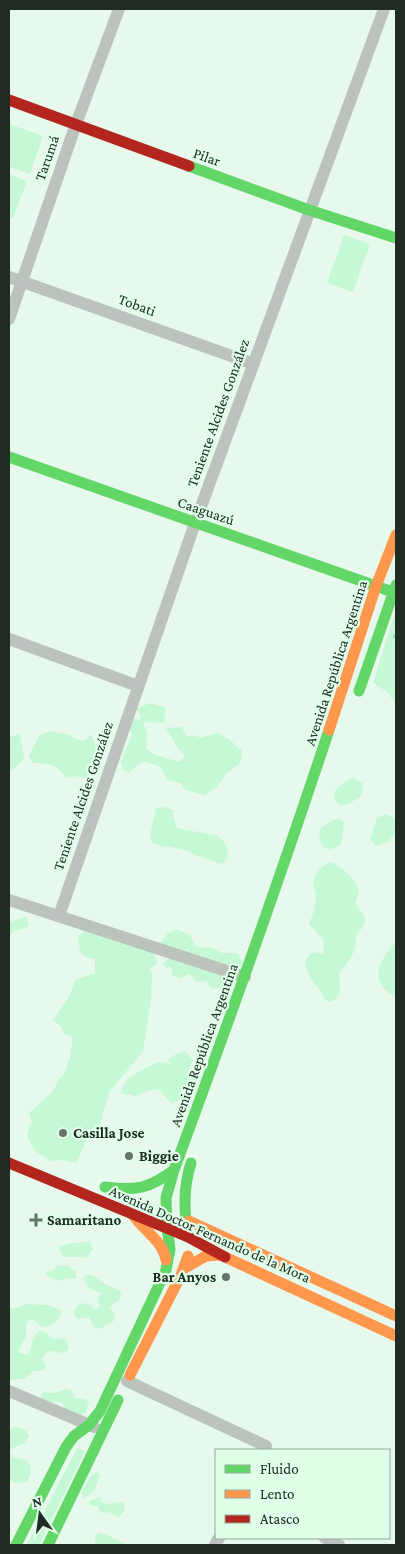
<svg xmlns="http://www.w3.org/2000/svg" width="405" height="1554" font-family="'Crimson Pro',serif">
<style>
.green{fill:#c5f9d5}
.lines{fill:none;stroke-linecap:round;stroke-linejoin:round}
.stream{stroke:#95d8ac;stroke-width:3}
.street{stroke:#bcc3be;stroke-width:12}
.fast{stroke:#63d668;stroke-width:11}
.slow{stroke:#ff974d;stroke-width:11}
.jam{stroke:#b3261e;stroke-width:11}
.poi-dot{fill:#667369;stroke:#e0ffe8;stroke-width:2}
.labels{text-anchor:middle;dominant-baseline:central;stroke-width:4.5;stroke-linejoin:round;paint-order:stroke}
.street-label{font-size:15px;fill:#202c23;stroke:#e0ffe8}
.poi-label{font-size:15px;font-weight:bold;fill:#202c23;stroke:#e0ffe8;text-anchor:start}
</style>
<rect width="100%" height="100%" fill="#e7f8ec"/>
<path class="green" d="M9,124L43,136L30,174L9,167Z
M9,174L27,181L13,218L9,217Z
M344,235L370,244L353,292L327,283Z
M396,610V704L388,693L373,682Z
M150,703L166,708L164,723L143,722L147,733L146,749C156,757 167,758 180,762L185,755L178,748L166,728L182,727L186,737L194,735L201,738L218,733L229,739L242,751L240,763L226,774L217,787L205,795L185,790L180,783L168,780L159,766L142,761L129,773L123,769L121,761L128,745L132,734L125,724L132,718L140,720V715L136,709Z
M50,731L70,735L78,740H85L91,734C99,750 101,767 87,779L76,776L66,778C57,763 49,764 33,763L29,756L39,736Z
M20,734L24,759L13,769L9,770V737Z
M353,777L363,784L362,795L349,804L339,805C326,791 342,784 353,777Z
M163,807L173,810V816L177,828L218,836L226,844L228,857L222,864L195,855L186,850L153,844L150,835L156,808Z
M387,814L394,819L396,822V832L388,842L376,846L370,839L377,818Z
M335,819H340L344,822L341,844C334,849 327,852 321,844L319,832L322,827Z
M331,862C341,865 358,881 359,892C359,896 355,899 356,903C358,909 364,913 365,920C365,927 358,931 356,937C355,941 356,944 355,948C352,958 345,966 339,974C340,986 343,997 330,1002C324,1000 323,996 320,990C312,980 296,962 314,952L323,954L324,952L323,939L309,924C313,915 315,907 316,897C316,892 313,887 313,882C314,873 324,864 331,862Z
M26,917L29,926L13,932L9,936V922Z
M176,929L189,934L197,947L212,948L222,953H237L243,963L235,973L160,943L167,934Z
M86,930L153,951L157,963L149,970L152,974L151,999L143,1051L110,1091L103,1112L99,1130L92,1128L76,1163L63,1160L50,1161L34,1150L27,1135L29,1131L28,1129L32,1122L29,1113L53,1091L61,1076L64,1074L70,1058L73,1037L64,1034L62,1027L53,1020L70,995L75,980L95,973V959C79,958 80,950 78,936Z
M396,942V996C392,995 389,993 386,990C369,977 384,954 396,942Z
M170,958L228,974L229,981L222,987L212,989L206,981L195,982L192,975L188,974L181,979L172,975L171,967L166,968L163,963Z
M185,1051L193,1060L191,1066L188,1069L194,1071L197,1088L189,1092L183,1089L179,1100L172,1104L158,1089L147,1091L134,1097L132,1094L126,1095L121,1093L122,1088L128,1079L143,1069L159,1062L171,1064L168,1060L176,1054Z
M89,1241L93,1249L86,1258L82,1257H64L61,1253L59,1247C69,1242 79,1244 89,1241Z
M68,1265L72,1270L75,1271L77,1278L74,1279L68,1278L56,1281L46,1275L47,1272L52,1271L57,1266Z
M85,1275H93L103,1283L122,1292L119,1300L109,1307C111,1309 113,1311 114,1314C118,1323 105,1325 100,1329L94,1327L89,1317L78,1319C70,1313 75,1307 82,1303L91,1305L94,1309L100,1307L97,1298L101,1294L100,1292C92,1291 81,1284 85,1275Z
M26,1304C38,1305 51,1303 61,1311V1315C54,1325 45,1333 34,1320L29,1319L26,1324V1336L18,1352L27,1355C34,1348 30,1337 40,1331L45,1332L53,1339L60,1338L66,1339L69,1348L67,1351L61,1353C49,1350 50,1348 42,1359L46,1364L45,1369L41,1371H33L24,1379C18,1378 14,1381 9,1380V1306L13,1309Z
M66,1389L72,1391L75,1398L87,1400L88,1405L86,1412L81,1415C77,1414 71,1413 68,1411C64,1409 64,1403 59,1402C51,1400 47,1408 41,1395L42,1392L55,1393Z
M15,1427C22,1428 27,1429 29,1437L23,1444L12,1448L10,1452L13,1457L27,1460C33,1468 31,1474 27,1482C20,1483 13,1484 9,1479V1430Z
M77,1448L85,1451L39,1545H27Z
M97,1472L100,1475C95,1487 98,1492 84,1498L81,1493L90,1477Z
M102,1496L100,1500L105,1504L123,1502C127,1508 124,1513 118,1517L109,1512L101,1513L98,1506H91L89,1501Z
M99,1533L107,1535L128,1545H96L95,1536Z"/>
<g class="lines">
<path class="stream" d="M394,636L396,638"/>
<path class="street" d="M9,277L254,364
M9,319L76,124L119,9
M9,639L138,686
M9,900L245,977
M59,916L195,523L384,9
M127,1381L266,1446L264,1450
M9,1391L94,1427
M325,1538L339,1545
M215,1545L219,1538"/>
<path class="fast" d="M189,166L309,210L396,238
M9,457L387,590
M359,691L396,585
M105,1187C135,1191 149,1189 174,1170
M167,1228L166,1198L174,1170C228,1024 280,878 329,730
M188,1237C184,1211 183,1188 191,1163
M16,1545L66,1447L74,1436L89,1425L100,1411L166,1270L170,1249L167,1228
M48,1545L118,1400"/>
<path class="slow" d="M329,730L376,586L396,535
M133,1215C143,1230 163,1241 166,1260
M189,1221L396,1316
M225,1257L396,1336
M185,1268L206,1256L221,1255
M130,1375L181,1275L188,1256"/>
<path class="jam" d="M9,100L189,166
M9,1163L188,1237L225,1257"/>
</g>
<g class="poi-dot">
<circle cx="63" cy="1133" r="5"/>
<circle cx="129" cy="1156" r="5"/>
<path d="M33.5 1212.5h5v5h5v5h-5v5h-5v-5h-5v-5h5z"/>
<circle cx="226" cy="1277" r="5"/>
</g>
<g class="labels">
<g class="street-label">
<text transform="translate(207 157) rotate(20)">Pilar</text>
<text transform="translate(47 158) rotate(-71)">Tarumá</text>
<text transform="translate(137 305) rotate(20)">Tobati</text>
<text transform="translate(218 413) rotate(-70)">Teniente Alcides González</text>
<text transform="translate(206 511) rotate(19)">Caaguazú</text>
<text transform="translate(336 663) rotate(-72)">Avenida República Argentina</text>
<text transform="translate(83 796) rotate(-71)">Teniente Alcides González</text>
<text transform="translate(204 1045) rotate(-70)">Avenida República Argentina</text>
<text transform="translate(210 1234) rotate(24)">Avenida Doctor Fernando de la Mora</text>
</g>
<g class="poi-label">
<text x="73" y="1133">Casilla Jose</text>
<text x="139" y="1156">Biggie</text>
<text x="47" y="1220">Samaritano</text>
<text x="216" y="1277" text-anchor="end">Bar Anyos</text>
</g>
</g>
<rect width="405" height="1554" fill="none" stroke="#202c23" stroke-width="20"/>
<rect x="215" y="1449" width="175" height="90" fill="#e0ffe8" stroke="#93ab99"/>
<rect x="225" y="1465" width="25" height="8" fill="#63d668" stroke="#93ab99"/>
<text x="260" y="1474" font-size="15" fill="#202c23">Fluido</text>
<rect x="225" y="1490" width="25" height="8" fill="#ff974d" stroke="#93ab99"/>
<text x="260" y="1499" font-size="15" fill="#202c23">Lento</text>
<rect x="225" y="1515" width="25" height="8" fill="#b3261e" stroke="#93ab99"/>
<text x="260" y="1524" font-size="15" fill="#202c23">Atasco</text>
<g transform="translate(40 1514) rotate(346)" stroke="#e0ffe8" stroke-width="4" paint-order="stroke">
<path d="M0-4L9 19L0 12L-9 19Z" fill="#202c23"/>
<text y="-8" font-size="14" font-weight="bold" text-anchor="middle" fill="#202c23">N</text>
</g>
</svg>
